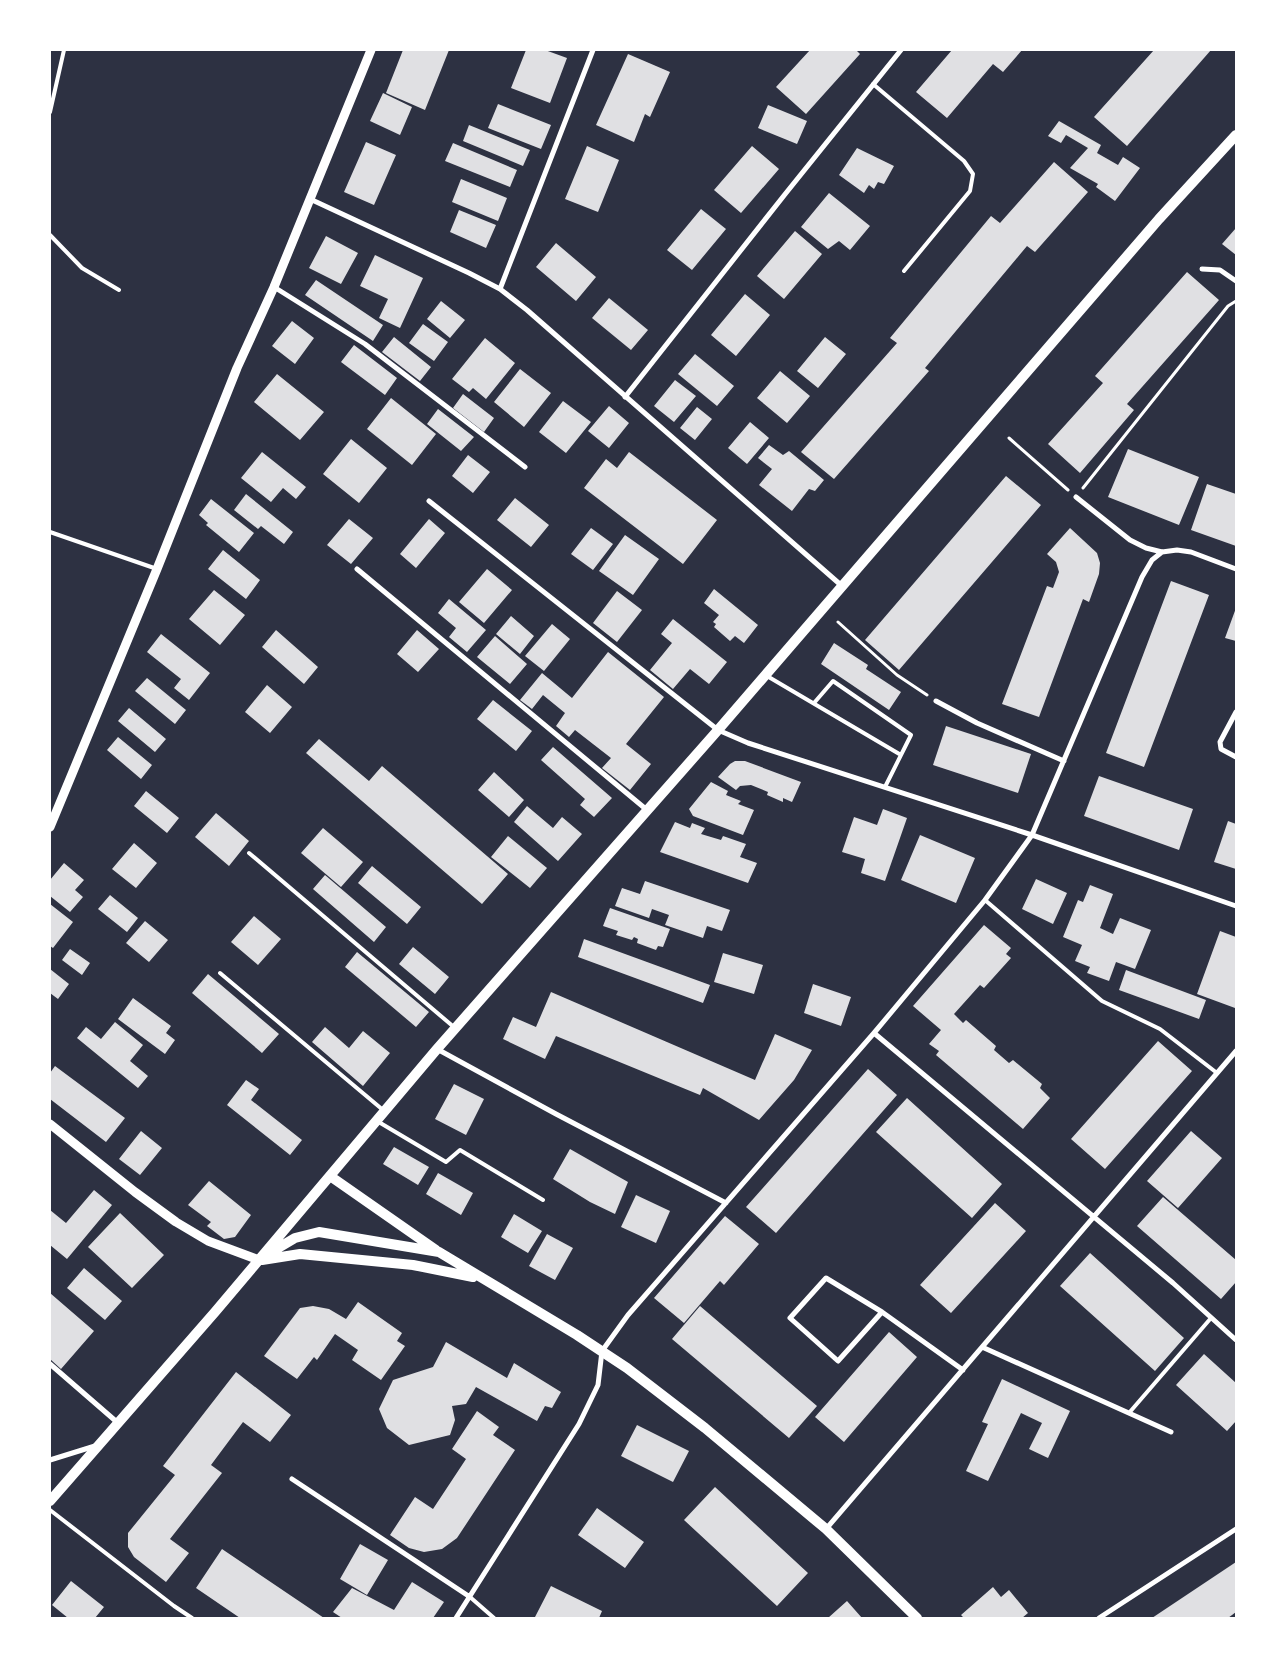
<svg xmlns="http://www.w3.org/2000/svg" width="1286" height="1668" font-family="'DejaVu Sans',sans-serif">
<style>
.building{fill:#e0e0e3}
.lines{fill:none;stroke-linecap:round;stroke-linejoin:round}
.path{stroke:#fff;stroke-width:3}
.service{stroke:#fff;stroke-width:4}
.minor{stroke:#fff;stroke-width:5}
.tertiary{stroke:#fff;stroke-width:9}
.secondary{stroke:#fff;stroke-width:10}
</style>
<rect width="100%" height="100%" fill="#2d3142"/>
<path class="building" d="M403,50H449L425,110L386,93Z
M526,50H545L567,58L550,103L511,88Z
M810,50H856L860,54L806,114L776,87Z
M952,50H1022L1003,72L993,64L947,118L916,92Z
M1154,50H1211L1127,146L1094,117Z
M628,54L670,72L650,117L645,114L634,142L596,125Z
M383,93L412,107L400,135L370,121Z
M498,104L551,125L541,149L488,128Z
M768,105L807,121L797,144L758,128Z
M1059,121L1101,145L1097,153L1118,165L1123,157L1140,168L1115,201L1096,187L1098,184L1070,168L1088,148L1066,135L1061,143L1048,136Z
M469,125L530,150L523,166L463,141Z
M366,142L396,155L374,205L344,192Z
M453,143L517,170L510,187L445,161Z
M587,146L619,160L598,212L565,199Z
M752,146L779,169L741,213L714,190Z
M857,148L894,166L884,184L878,182L874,189L869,185L864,193L839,175Z
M1054,162L1088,192L1035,252L1027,246L925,368L929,371L834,479L801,452L897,343L890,338L991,216L1000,223Z
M461,179L507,198L498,221L452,202Z
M829,193L870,226L850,250L839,241L828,249L801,227Z
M701,209L726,229L692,270L667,250Z
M459,210L496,225L486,248L450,232Z
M1236,228V255L1222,244Z
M795,231L822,254L784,299L757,276Z
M326,236L358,253L341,284L309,268Z
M556,243L596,277L576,301L536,267Z
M375,255L423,278L400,328L379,318L388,299L360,286Z
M1187,272L1219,300L1127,404L1134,410L1080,473L1048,444L1103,383L1095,376Z
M316,280L383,325L373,341L305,295Z
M745,294L770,315L736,356L711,335Z
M609,298L648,330L631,350L592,318Z
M441,301L465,320L450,338L427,319Z
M292,321L314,338L295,364L272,346Z
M423,324L448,342L434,361L409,343Z
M394,337L431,367L420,381L382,352Z
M825,337L846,354L818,388L797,371Z
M485,338L515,363L486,399L473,388L469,392L452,379Z
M354,345L397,378L385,395L341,362Z
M695,354L734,386L717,406L678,374Z
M520,369L551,393L524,427L494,402Z
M780,371L810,396L787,423L757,398Z
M277,374L324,412L300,440L254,402Z
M675,380L696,396L674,422L654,406Z
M463,394L494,418L484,432L453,408Z
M391,398L436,434L412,465L367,429Z
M563,401L591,422L566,453L539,432Z
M609,406L629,423L609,448L588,431Z
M697,407L712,419L695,440L680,428Z
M438,409L474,437L461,451L427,424Z
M750,422L769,438L747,464L728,448Z
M351,439L387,468L359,503L323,474Z
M769,445L783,455L789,451L824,480L815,491L809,489L792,511L759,485L772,469L758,458Z
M1128,449L1199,477L1179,525L1108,497Z
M262,452L306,487L296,499L283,488L271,502L241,478Z
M629,452L717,520L683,564L584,488L606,459L617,468Z
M468,455L490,472L473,493L452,476Z
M1006,476L1041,505L899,670L865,640Z
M1207,484L1236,494V546L1191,530Z
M246,494L293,532L284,544L261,526L258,529L234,510Z
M515,498L549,525L531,547L497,520Z
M211,499L254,533L239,552L206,525L208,523L199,515Z
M349,519L373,538L351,564L327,545Z
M429,519L445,533L416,568L400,554Z
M591,528L613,544L593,570L571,554Z
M1070,528L1097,553L1100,563L1099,574L1089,602L1083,599L1039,717L1002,704L1047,586L1053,588L1059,572L1056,562L1047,554Z
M625,535L659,559L633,595L599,571Z
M223,550L260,580L246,599L208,569Z
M487,569L512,590L484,623L459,602Z
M1171,581L1209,595L1144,767L1106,753Z
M714,589L758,625L744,643L735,636L730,641L714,627L716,624L713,622L719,615L704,603Z
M214,590L245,615L220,645L189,619Z
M617,591L642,610L617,642L593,623Z
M449,599L486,630L467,652L449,637L456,628L438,613Z
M1236,608V641L1225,638Z
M511,616L534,636L520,654L496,634Z
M673,619L727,662L709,684L690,669L673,689L650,670L672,643L661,634Z
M552,624L570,639L544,671L525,656Z
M276,630L318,667L304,684L262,647Z
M417,630L439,649L418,672L397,654Z
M161,634L210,673L189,700L174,688L181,679L147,652Z
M495,636L527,664L510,684L477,657Z
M834,643L868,665L866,669L901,692L889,710L821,664Z
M608,652L664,697L626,744L651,764L630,790L602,768L611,758L575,730L569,737L556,726L565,713L543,695L532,709L520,700L542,673L572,698Z
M147,678L186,710L175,724L135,691Z
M267,685L292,707L270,733L245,712Z
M493,700L532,731L516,751L477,719Z
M129,708L166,739L155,752L118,721Z
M946,726L1031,754L1018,793L933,765Z
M118,737L152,765L141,779L107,750Z
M319,739L369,781L382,766L508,874L482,904L306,753Z
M553,747L612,798L594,817L580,805L585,799L541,760Z
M735,761H745L801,782L792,802L783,798V802L767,795L768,792L751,785L740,786L736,790L718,777L730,764Z
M494,772L524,800L509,817L478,790Z
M1099,776L1193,809L1179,850L1084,816Z
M711,782L728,791L726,795L741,801L738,804L754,810L743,835L693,816L689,809Z
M146,791L179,818L167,833L134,806Z
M527,806L553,828L562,817L582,834L558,861L514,822Z
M883,809L907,818L885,881L861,873L865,859L842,852L854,817L877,825Z
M216,813L249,841L229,866L195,837Z
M1228,821L1236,824V869L1214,862Z
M675,822L690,828L692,823L705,828L701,834L721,840L723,836L746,844L740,857L757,863L748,883L660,852Z
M323,828L363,862L341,887L301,853Z
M920,835L975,858L956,903L901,880Z
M508,836L547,868L530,888L491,857Z
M134,843L157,863L136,888L112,869Z
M64,863L84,880L75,890L83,897L70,912L50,896V880Z
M372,866L421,907L407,924L358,883Z
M325,875L386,927L374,942L313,889Z
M1036,879L1067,893L1053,924L1022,909Z
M645,881L730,910L722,931L707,926L703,938L665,925L669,915L652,909L649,918L615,906L622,888L640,894Z
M1090,885L1113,894L1100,928L1113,934L1120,918L1151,930L1135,969L1116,962L1109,981L1087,973L1090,967L1075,961L1082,945L1063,937L1078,900L1083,902Z
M110,895L138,918L127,932L98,909Z
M50,904L73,922L53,948L50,946Z
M610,908L670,929L663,947L658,946L656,950L637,943L638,939L634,937L632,940L616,935L618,931L603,926Z
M254,916L281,939L258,965L231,942Z
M145,921L168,940L149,962L126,943Z
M984,925L1011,948L1006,954L1011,958L984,988L980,985L954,1014L963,1023L966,1020L996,1046L994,1050L1009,1063L1013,1060L1042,1084L1040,1088L1050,1098L1023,1129L936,1055L939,1051L929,1044L941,1030L913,1006Z
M1220,931L1236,937V1004L1235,1008L1197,994Z
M584,939L710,985L703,1003L578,957Z
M413,947L449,977L435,994L399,964Z
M70,949L90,963L82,975L62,960Z
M357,952L429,1012L416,1027L345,967Z
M723,953L763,965L754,994L714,982Z
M50,969L69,984L58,999L50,993Z
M1126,970L1206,1000L1199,1019L1119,990Z
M208,974L279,1034L262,1053L192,993Z
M813,984L851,997L841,1026L804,1013Z
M551,992L755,1080L775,1034L812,1050L794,1080L759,1120L703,1088L700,1095L556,1036L545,1059L503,1039L513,1017L536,1027Z
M133,998L171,1026L166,1033L175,1040L165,1054L118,1019Z
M115,1022L143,1045L130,1061L148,1076L138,1088L77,1038L86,1027L101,1039Z
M325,1027L349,1048L363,1031L390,1053L363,1086L312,1042Z
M1158,1041L1192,1071L1105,1169L1071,1139Z
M55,1066L125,1118L106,1142L50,1099V1073Z
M868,1069L897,1095L776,1233L746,1207Z
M246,1080L259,1089L251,1100L302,1140L290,1155L227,1105Z
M454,1084L484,1099L466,1135L435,1119Z
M907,1098L1002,1184L972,1218L876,1132Z
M141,1131L162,1148L140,1175L119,1159Z
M1191,1131L1222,1158L1178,1208L1147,1181Z
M394,1147L429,1167L418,1185L383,1164Z
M570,1149L628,1182L615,1214L590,1202L553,1179Z
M438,1173L473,1193L461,1215L426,1194Z
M209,1181L251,1215L235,1237L224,1239L207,1226L211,1222L188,1205Z
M94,1190L112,1205L67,1259L50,1245V1210L66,1223Z
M636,1195L670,1211L656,1243L621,1227Z
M1163,1197L1236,1260V1282L1221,1299L1137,1226Z
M995,1203L1026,1231L951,1313L920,1285Z
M120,1213L164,1255L132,1288L88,1247Z
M514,1214L542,1231L528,1253L501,1237Z
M725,1216L759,1244L724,1285L720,1281L684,1323L654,1298Z
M547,1234L573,1248L555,1280L529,1266Z
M1090,1253L1184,1338L1155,1371L1060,1286Z
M84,1268L122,1301L105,1320L67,1288Z
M50,1293L94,1331L61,1369L50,1359Z
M358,1302L402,1333L397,1341L405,1346L381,1380L352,1360L358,1350L335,1334L317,1360L314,1357L297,1379L264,1356L300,1308L313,1306L329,1309L346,1319Z
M700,1306L817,1406L789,1438L672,1339Z
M889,1332L917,1357L844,1442L815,1417Z
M446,1342L507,1378L514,1363L561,1392L552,1408L545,1406L537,1421L476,1387L466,1404L452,1406L455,1420L450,1435L409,1445L387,1428L379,1409L393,1380L433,1367Z
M1204,1354L1236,1383V1421L1227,1431L1176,1385Z
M236,1372L291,1415L270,1442L243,1422L211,1465L222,1473L170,1539L189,1553L166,1582L134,1557L128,1547V1533L175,1475L163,1466Z
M1002,1379L1070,1411L1048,1458L1029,1449L1042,1423L1021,1413L988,1481L966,1471L988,1424L982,1422Z
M477,1411L499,1427L493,1435L515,1450L457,1538L442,1549L424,1552L409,1548L390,1535L415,1497L433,1509L466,1459L452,1449Z
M637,1425L689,1451L673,1482L621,1456Z
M715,1487L808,1573L777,1606L684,1520Z
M597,1508L644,1542L625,1568L578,1535Z
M360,1544L388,1560L367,1595L340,1579Z
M222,1549L324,1618H240L196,1588Z
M1236,1562V1612L1228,1618H1152Z
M71,1581L104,1607L95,1618H68L52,1605Z
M412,1582L444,1602L433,1618H342L333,1612L352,1588L394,1610Z
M551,1586L602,1611L599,1618L535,1617Z
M993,1587L1001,1597L1009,1590L1028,1613L1022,1618H964L961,1615Z
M847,1601L862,1618H828Z"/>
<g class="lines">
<path class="path" d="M1009,438L1068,490
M1083,488L1228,306L1236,301
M838,622L897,675L927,695"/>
<path class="service" d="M873,84L964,161L973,174L970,191L904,271
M50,112L64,50
M50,235L82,268L119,290
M50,532L157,569
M767,676L901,755
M814,703L833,681L911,735L885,787
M249,853L455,1028
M985,900L1102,1001L1160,1029L1217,1073
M220,973L383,1110
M377,1121L446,1162L460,1150L543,1200
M1129,1413L1211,1318
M50,1510L174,1606L192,1618
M470,1597L494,1618"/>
<path class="minor" d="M310,199L469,273L500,289L527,310L842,586
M1202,269L1220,270L1236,281
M274,287L365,344L525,467
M500,289L593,50
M625,397L786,193L901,50
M1076,497L1130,540L1146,548L1162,552L1177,550L1191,552L1236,569
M429,501L718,730L748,743L1032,835L1236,906
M357,569L647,810
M936,701L977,723L1064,761
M1236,712L1220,742L1221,749L1236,757
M874,1033L1173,1283L1236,1340
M437,1049L556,1114L726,1203
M882,1312L838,1361L790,1318L826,1278L882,1312L963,1370
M982,1347L1171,1432
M50,1364L118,1423
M50,1460L95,1446
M292,1479L470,1597
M826,1529L1236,1051
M456,1618L579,1424L598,1385L602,1351L628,1315L874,1033L985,900L1032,835L1142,577L1152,560L1162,552
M1099,1618L1236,1529"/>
<path class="tertiary" d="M50,827L157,569L237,368L274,287L371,50
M50,1124L135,1192L176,1222L208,1241L259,1260"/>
<path class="secondary" d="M330,1176L436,1250
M268,1254L295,1238L319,1232L439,1252L577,1335L627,1368L705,1428L826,1529L917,1618
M262,1260L300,1254L413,1265L473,1277
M50,1501L215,1312L437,1049L718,730L1159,219L1236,135"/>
</g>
<rect width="1286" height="1668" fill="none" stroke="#ffffff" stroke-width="102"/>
</svg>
